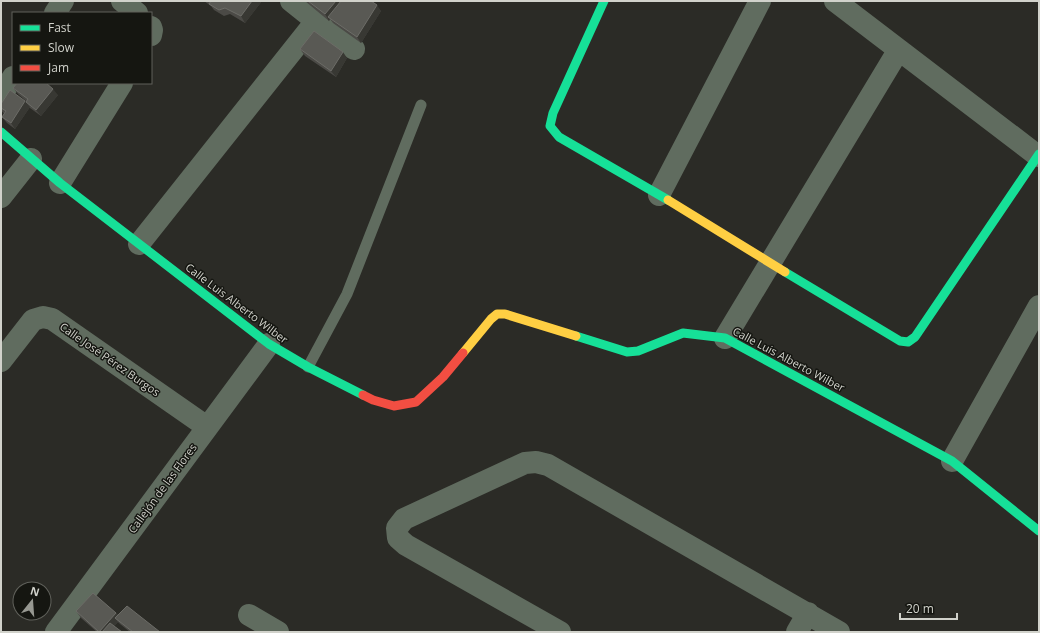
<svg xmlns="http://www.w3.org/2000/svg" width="1040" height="633" font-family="'Open Sans',sans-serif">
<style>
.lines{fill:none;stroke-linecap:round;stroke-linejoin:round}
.lane{stroke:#606c5f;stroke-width:11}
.street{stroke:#606c5f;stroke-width:22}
.fast{stroke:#16e098;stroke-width:9}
.slow{stroke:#ffcf43;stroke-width:9}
.jam{stroke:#f24e42;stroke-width:9}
.wall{fill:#4b4a46}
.shaded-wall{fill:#383833}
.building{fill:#595954;stroke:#6c6c67}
.labels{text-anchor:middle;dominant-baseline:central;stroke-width:3;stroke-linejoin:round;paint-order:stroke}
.street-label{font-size:11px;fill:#d1d2cb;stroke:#151611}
</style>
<rect width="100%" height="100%" fill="#2b2b26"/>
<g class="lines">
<path class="lane" d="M308,367L347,294L421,105"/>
<path class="street" d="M122,1L137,13
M835,1L1038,156
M55,13L63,1
M316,21L354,49
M151,27L152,30L151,35
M1,96L13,77
M60,183L122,83
M659,195L760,1
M1,197L31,159
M139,244L316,21L291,1
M725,338L898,51
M1,361L33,320L43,317L52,319L207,427
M952,461L1039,306
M249,615L278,632
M56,632L269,344
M560,632L406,545L398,538L397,528L404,519L525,463L536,462L548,465L839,632
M797,632L808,613"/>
<path class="fast" d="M604,1L553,113L550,126L559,137L668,200
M1,132L60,183L269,344L308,367L363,395
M785,272L900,341L908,342L915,337L1039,154
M576,336L627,352L638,351L683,333L725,338L952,461L1039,531"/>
<path class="slow" d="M668,200L785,272
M463,353L491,319L497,314H505L576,336"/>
<path class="jam" d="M363,395L373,400L394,406L416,402L443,377L463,353"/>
</g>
<path class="wall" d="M204,1H262L245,23L230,14L224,16L214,10L211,6Z
M305,1H371L381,11L361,43L333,23L330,19L329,21Z
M300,49L347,58L336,77L305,56Z
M13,88L58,95L41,116L30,108L26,102V101L18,94Z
M25,101L30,107L15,129L7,123L2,117L4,114L1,110V108Z
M76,611L116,613L118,615L160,632H130L120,624L118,622L114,626L122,632H97L81,618Z"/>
<path class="shaded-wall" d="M252,1H262L245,23L241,16Z
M336,1H347L328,17L330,19L329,21L325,14Z
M377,5L381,11L361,43L357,37Z
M343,52L347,58L336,77L331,71Z
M53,89L58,95L41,116L36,110Z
M25,101L30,107L15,129L11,123Z
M116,613L120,620L115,618L118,622L109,632H99Z"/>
<path class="building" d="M211,1H252L241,16L225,8L219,10L209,4Z
M308,1H336L325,14Z
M341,1H371L377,5L357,37L328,17Z
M314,31L343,52L331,71L300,49Z
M17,83H46L53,89L36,110L26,102L28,99L13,88Z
M10,90L25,101L11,123L2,117L6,111L1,108V104Z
M93,593L116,613L99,632L76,611Z
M127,606L160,632H133L115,618Z
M110,623L122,632H102Z"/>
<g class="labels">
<g class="street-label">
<text transform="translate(237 303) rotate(37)">Calle Luis Alberto Wilber</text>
<text transform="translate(110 359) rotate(35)">Calle José Pérez Burgos</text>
<text transform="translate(789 359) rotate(28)">Calle Luis Alberto Wilber</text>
<text transform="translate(162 488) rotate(-54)">Callejón de las Flores</text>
</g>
</g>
<rect width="1040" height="633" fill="none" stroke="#d1d2cb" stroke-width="4"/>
<rect x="12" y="12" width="140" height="72" fill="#151611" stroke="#60615b"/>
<rect x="20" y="25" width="20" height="6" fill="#16e098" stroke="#60615b"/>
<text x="48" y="32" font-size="12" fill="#d1d2cb">Fast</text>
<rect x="20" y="45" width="20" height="6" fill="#ffcf43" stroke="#60615b"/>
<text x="48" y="52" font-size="12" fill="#d1d2cb">Slow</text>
<rect x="20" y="65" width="20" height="6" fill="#f24e42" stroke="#60615b"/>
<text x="48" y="72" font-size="12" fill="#d1d2cb">Jam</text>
<g transform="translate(32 601) rotate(17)"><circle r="19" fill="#151611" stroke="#60615b"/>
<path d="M0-3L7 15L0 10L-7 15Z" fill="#979891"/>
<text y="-6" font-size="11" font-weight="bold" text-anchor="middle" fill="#d1d2cb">N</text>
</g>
<path d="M900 613v6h57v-6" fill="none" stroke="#d1d2cb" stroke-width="2"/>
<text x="906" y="613" font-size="12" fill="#d1d2cb" stroke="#151611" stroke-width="3" paint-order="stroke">20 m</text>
</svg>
